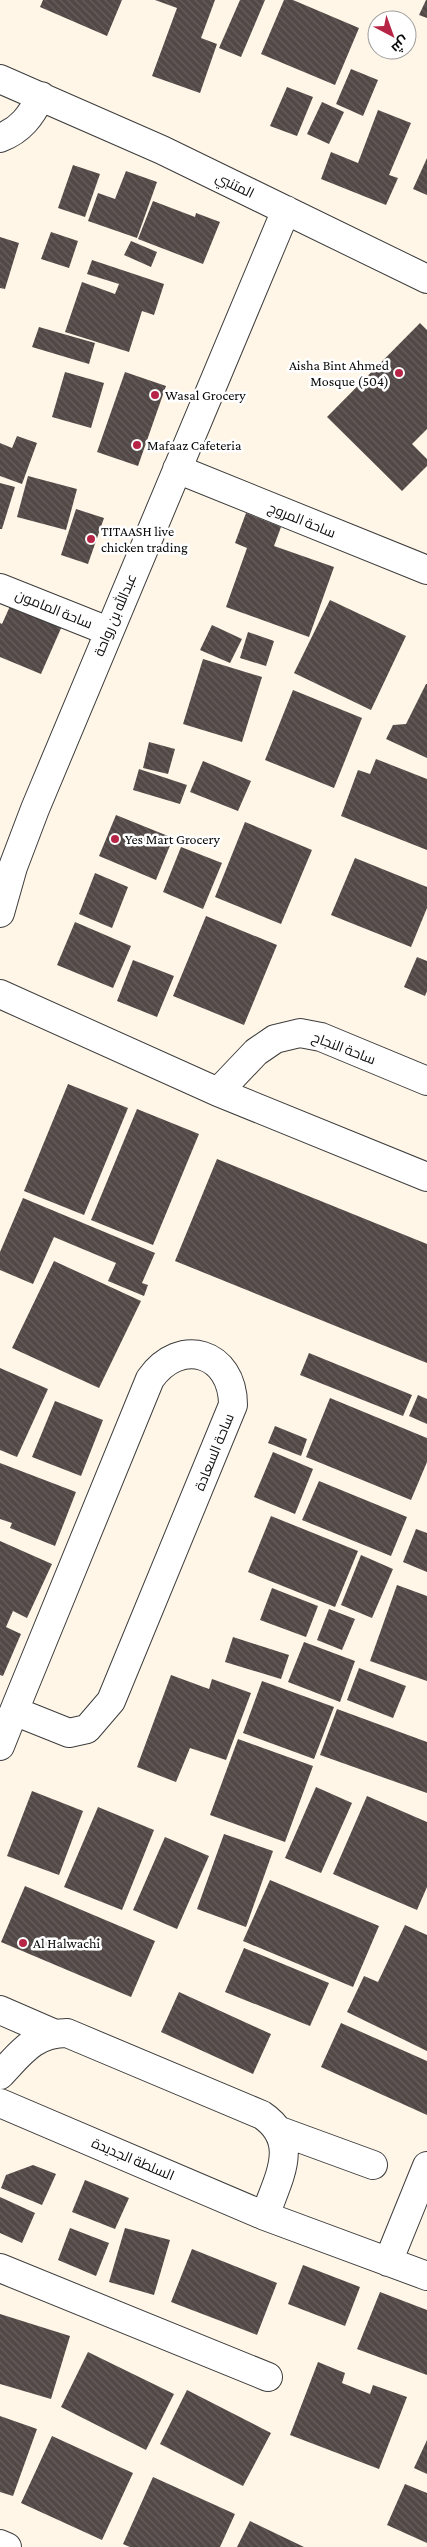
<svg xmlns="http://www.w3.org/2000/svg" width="427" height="2547" font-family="'Crimson Pro',Cairo,serif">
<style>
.building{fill:url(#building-back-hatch)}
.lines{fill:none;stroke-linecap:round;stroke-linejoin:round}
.minor-casing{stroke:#3d3d3d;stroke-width:30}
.minor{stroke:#fff;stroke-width:28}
.poi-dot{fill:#b72546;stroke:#fff;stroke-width:2}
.labels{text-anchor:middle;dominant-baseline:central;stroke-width:5;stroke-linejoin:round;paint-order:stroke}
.street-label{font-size:14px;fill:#0a0a0a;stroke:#fff}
.poi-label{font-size:14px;fill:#0a0a0a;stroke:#fff;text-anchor:start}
</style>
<defs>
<pattern id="building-back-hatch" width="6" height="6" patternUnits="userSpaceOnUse" patternTransform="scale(1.25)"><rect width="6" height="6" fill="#524947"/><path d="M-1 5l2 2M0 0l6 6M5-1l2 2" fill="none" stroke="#665f5d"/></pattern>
</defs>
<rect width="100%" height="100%" fill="#fff6e7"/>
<path class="building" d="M43,0H122L107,36L40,7Z
M155,0H215L201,38L217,44L200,93L152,76L177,8Z
M240,0H265L241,57L219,48Z
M284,0H293L359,28L335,85L261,54Z
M426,0H427V18L419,15Z
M351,69L378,80L363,116L336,104Z
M287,87L313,97L297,136L270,126Z
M322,102L344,112L329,144L307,134Z
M378,110L411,123L389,175L398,178L386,205L321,179L331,152L358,163Z
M427,158V195L413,189Z
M73,165L100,174L85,217L58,208Z
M126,171L157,182L137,238L88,221L98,193L115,199Z
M153,201L195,217L196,213L220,222L203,264L138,239Z
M51,232L78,241L69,268L41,259Z
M0,237L19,243L5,289L0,288Z
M131,241L157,252L151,267L124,255Z
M92,260L164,284L154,315L142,311L129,352L65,332L82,282L115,294L119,284L87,274Z
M420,323L427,330V429L412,444L427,459V466L402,491L327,417Z
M39,327L95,343L89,364L32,347Z
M65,372L104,383L91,428L52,417Z
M125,372L166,386L138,466L97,452Z
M17,436L37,443L22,484L0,476V443L12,448Z
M28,476L77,489L66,530L17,517Z
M0,483L15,487L2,529H0Z
M76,509L104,518L88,564L61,555Z
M246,513L281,527L274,546L334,567L309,637L226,607L247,548L235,543Z
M330,600L406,636L371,710L294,673Z
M11,604L62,626L41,674L0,657V623L2,624Z
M212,625L242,639L230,663L200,650Z
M248,632L274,641L266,666L240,658Z
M203,659L262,677L242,742L183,724Z
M426,684H427V758L386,739L393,725L406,724Z
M293,690L362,718L334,788L265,760Z
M149,742L175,749L168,774L143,768Z
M376,759L427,779V850L341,816L358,770L370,774Z
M203,761L251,781L238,811L190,792Z
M139,769L187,785L180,804L133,790Z
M116,815L173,838L156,880L99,856Z
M245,822L312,850L281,924L215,897Z
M181,847L222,863L203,909L163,892Z
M355,858L427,887V908L411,947L331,915Z
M95,873L128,887L112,928L79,914Z
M206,916L277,945L244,1025L173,996Z
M75,922L131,946L113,988L57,965Z
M417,957L427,961V991L425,996L404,987Z
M133,960L174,976L157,1017L117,1001Z
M68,1084L128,1108L84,1215L24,1191Z
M137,1109L199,1134L153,1245L91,1220Z
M217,1159L427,1244V1363L175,1261Z
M23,1198L155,1253L142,1283L148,1285L144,1296L108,1281L116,1263L54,1237L33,1284L0,1270V1252Z
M54,1261L141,1301L99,1388L12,1348Z
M309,1353L412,1395L403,1416L300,1375Z
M0,1368L48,1389L17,1457L0,1450Z
M418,1395L427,1399V1424L409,1416Z
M330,1398L427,1438V1462L411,1500L306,1457Z
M55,1401L103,1420L81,1476L32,1457Z
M275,1426L307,1439L301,1456L268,1443Z
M273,1452L313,1469L295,1514L254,1497Z
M0,1463L76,1492L55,1546L10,1528L12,1523L0,1519Z
M319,1481L407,1517L391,1556L302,1520Z
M271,1516L358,1551L335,1607L248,1572Z
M416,1529L427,1533V1572L403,1562Z
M0,1541L52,1564L27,1618L13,1611L6,1627L21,1634L3,1676L0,1675Z
M361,1555L393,1569L372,1618L341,1605Z
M397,1585L427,1596V1681L370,1661Z
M272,1588L318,1606L306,1637L260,1620Z
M329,1609L355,1619L342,1650L317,1640Z
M233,1637L289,1655L281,1679L225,1662Z
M304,1642L355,1661L340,1702L288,1682Z
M359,1668L406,1686L393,1718L347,1700Z
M171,1675L209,1689L212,1679L251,1693L226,1760L190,1748L176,1782L137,1767Z
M262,1681L334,1707L314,1759L243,1733Z
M337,1709L427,1742V1793L320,1755Z
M238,1739L313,1766L285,1842L210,1815Z
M316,1787L352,1803L321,1873L285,1858Z
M32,1791L83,1811L59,1875L7,1856Z
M367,1796L427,1822V1887L417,1910L333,1874Z
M98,1807L154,1830L122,1910L64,1887Z
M224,1834L273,1851L246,1927L197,1909Z
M165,1837L209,1856L177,1929L133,1910Z
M270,1880L379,1926L353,1987L243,1941Z
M25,1886L155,1941L131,1997L1,1942Z
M405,1925L427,1935V2051L347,2012L364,1976L378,1982Z
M244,1948L329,1983L310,2026L225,1992Z
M179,1992L271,2034L253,2074L161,2032Z
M341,2023L427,2061V2115L321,2067Z
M33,2165L56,2174L42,2205L1,2188L6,2175Z
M85,2180L129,2198L115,2229L72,2212Z
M0,2197L35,2213L22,2243L0,2233Z
M70,2228L109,2243L96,2276L58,2260Z
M125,2228L170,2240L154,2295L109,2282Z
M192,2249L277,2283L257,2335L171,2302Z
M303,2265L360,2287L345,2326L288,2304Z
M380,2292L427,2310V2375L357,2349Z
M0,2314L70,2336L51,2399L0,2384Z
M88,2352L174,2394L146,2450L61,2407Z
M318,2362L345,2373L342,2383L370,2394L373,2385L407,2397L379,2469L290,2435Z
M187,2390L271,2433L243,2486L160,2444Z
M0,2416L37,2429L13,2496L0,2492Z
M52,2436L133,2473L102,2540L21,2503Z
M427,2440V2474L414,2468Z
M153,2477L235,2514L220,2547H130L123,2544Z
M405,2484L427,2493V2543L387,2525Z
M250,2521L304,2547H237Z"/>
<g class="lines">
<g class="minor-casing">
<path id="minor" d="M0,79L162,150L427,279
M0,138C21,130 31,116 41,96
M177,469L427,570
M0,588L108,631
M0,913L13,867L35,809L286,210
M0,994L218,1092
M427,1081L321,1037L300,1033L275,1039L256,1052L218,1092L427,1177
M0,1746L14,1711L150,1379C180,1336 233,1352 233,1405L111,1701L87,1729L69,1733L14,1711
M0,2010L53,2033
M0,2075C21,2053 34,2033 67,2033L262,2115C302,2142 277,2180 265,2216
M0,2103L265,2216L427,2276
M280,2131L373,2165
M388,2262L427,2166
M0,2268L268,2377
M0,2544L7,2547"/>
</g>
<use href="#minor" class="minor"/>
</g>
<g class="poi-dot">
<circle cx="399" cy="373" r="5"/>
<circle cx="155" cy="395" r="5"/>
<circle cx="137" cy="445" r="5"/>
<circle cx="91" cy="539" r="5"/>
<circle cx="115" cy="839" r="5"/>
<circle cx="23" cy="1943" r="5"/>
</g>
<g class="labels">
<g class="street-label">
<text transform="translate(235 185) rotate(26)">المتنبي</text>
<text transform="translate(302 520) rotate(22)">ساحة المروج</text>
<text transform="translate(54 609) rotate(22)">ساحة المامون</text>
<text transform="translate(115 615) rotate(-67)">عبدالله بن رواحة</text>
<text transform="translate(344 1048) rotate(21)">ساحة النجاح</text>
<text transform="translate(214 1452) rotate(-68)">ساحة السعادة</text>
<text transform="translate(133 2159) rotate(23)">السلطة الجديدة</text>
</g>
<g class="poi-label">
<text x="389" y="365" text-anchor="end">Aisha Bint Ahmed<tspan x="389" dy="16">Mosque (504)</tspan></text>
<text x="165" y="395">Wasal Grocery</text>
<text x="147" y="445">Mafaaz Cafeteria</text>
<text x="101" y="531">TITAASH live<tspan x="101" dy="16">chicken trading</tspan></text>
<text x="125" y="839">Yes Mart Grocery</text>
<text x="33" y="1943">Al Halwachi</text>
</g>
</g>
<g transform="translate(392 35) rotate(139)"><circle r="24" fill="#ffffff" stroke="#9d9d9d"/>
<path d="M0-4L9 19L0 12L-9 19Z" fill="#b72546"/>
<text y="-8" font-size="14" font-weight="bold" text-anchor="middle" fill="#0a0a0a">ش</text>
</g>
</svg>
